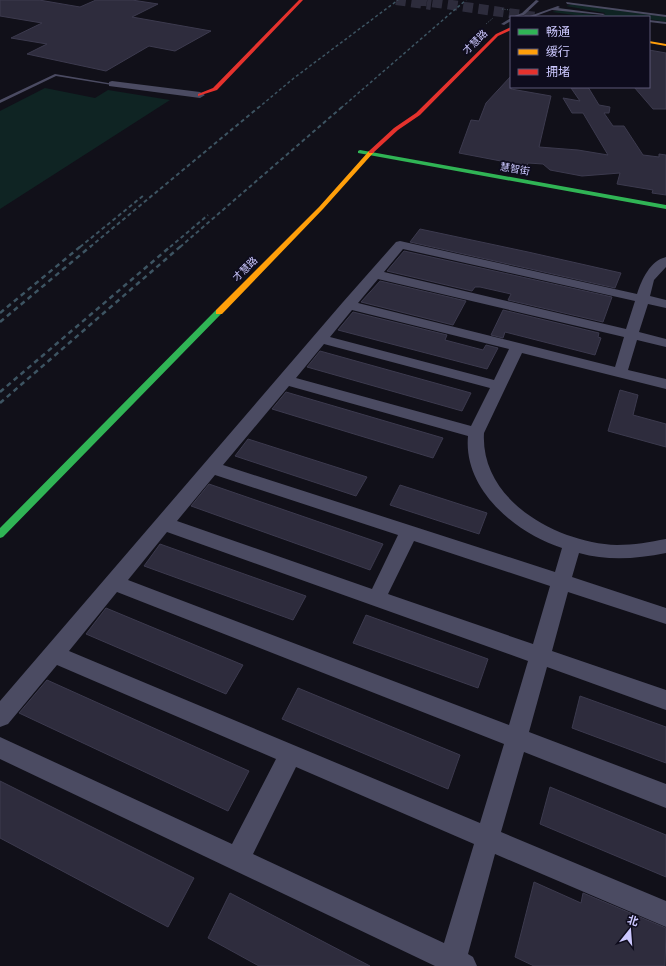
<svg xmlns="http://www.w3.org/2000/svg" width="666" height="966" font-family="'Archivo Narrow','Noto Sans SC',sans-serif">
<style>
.green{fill:#0f2423}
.building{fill:#2e2c3d;stroke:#3c3a4e}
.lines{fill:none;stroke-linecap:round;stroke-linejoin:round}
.secondary-tunnel{stroke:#2d2c3c;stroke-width:10;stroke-dasharray:10 5.5;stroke-linecap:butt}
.path{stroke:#465561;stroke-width:1;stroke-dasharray:1 1.5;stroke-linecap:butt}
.lane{fill:#4b4b62;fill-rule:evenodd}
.street{fill:#4b4b62;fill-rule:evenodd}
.fast{fill:#30b455;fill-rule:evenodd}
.slow{fill:#ff9f0a;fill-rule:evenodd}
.jam{fill:#e5322d;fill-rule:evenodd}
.rail-far2{stroke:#3d5462;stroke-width:1.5;stroke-dasharray:3 2.5;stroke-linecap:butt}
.rail-far1{stroke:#3d5462;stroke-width:2;stroke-dasharray:4 3;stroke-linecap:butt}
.rail{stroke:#3d5462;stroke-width:2.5;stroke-dasharray:5 4;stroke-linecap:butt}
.labels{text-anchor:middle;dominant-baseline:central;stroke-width:3.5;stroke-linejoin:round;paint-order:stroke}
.far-street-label{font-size:10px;fill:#ccc8ff;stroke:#0e0c1d}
</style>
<rect width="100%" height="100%" fill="#111019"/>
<path class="green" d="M573,4L666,17V22L649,19V17H589L552,12L559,10L603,16L605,13L566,6Z
M45,88L95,98L108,90L170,100L0,209V111Z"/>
<path class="building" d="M0,0H39L80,7L96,0H132L158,4L132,17L211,31L175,51L149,46L106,71L27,54L47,44L11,38L42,23L0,16Z
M649,50L666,53V109H653L634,87H649Z
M511,76V89L551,96L539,147L578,150L608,155L583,113H572L563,98L580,101L571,88L588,87L599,105L610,107L609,113H604L613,126H624L643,155L659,157V154L666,155V195L652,193L653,190L617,184L620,173L582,176L550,170L543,164L528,163L527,166L459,153L471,120L479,121L486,103Z
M420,229L528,252L621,273L615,288L410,242Z
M404,251L612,297L603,322L508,300L511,294L480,287H475L472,291L387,271Z
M380,281L466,301L453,325L361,302Z
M503,310L599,333L598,337L601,338L595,355L505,332L503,338L491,335Z
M353,312L447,335L445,340L483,350L486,345L498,348L487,369L338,330Z
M320,351L471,393L462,411L307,367Z
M620,390L638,395L633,415L666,424V447L608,431Z
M286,392L443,438L433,458L272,409Z
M248,439L367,477L356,496L235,456Z
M209,484L383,544L370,570L191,506Z
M400,485L487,513L479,534L390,505Z
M160,544L306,596L293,620L144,566Z
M106,608L243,665L226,694L86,634Z
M366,615L488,659L478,688L353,643Z
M47,680L249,771L228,811L19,713Z
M298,688L460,755L448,789L282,719Z
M580,696L666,727V763L572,728Z
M0,781L194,878L168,927L0,838Z
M550,787L666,835V877L540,824Z
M534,882L581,903L583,893L666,928L665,966H534L515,957Z
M230,893L370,966H259L208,938Z"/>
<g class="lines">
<path class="secondary-tunnel" d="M396,0L431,5
M417,0L536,17"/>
<path class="path" d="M502,9L510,10
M486,24L493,18"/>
<path class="lane" d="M536,0L539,1L524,15L512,17L522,13Z
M566,2L666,15V17L567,4Z
M558,6L560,7L558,8L605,14L603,15L552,10L533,17H527Z
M511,18V21L504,25L501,24Z
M649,20L666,22V24L649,22Z
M55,74L114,84L112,85L56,76L0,103V100Z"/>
<path class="street" d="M112,81L200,92L205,95L200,98L109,86V82Z
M400,241L637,294C642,279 650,261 666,257V267L654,280L650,296L666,300V308L648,304L639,332L666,339V347L637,340L628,370L666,379V389L522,353L484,433C480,501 558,543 617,545C634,545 650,542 666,539V553C636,559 608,561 579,553L572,577L666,608V624L568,592L552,651L666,690V710L547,667L529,732L666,784V808L524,752L501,832L666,901V927L495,854L468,954L473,957L477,966H435L0,759V737L232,844L276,759L57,665L8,724L0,727V701L343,302L396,242ZM403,249L635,301L626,329L384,272ZM378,279L624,337L615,367L358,303ZM352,310L509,349L494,380L330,337ZM324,344L490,388L471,426L296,378ZM289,386L468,436C463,490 516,533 562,548L555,572L223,465ZM215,475L398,535L372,589L177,521ZM167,532L528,661L509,725L128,580ZM414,541L550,586L533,644L388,594ZM117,592L504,744L480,823L69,651ZM296,767L474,844L444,943L253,854Z"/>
<path class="fast" d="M530,16H558L560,17H528Z
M360,150L666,205V209L358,153V151Z
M216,310H222L223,312L3,537L0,538V528Z"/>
<path class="slow" d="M649,41L666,44V46L649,43Z
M369,151L374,152L323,209L222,314H216V310L319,207Z"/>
<path class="jam" d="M299,0H303L217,90L198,96V94L213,88Z
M511,27V30L498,36L420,115L398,130L373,153H369V151L394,128L416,113L496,34Z"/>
<path class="rail-far2" d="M258,108L294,78L398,0
M341,108L466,0"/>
<path class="rail-far1" d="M80,247L144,195
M90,247L259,107
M170,247L208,215
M180,247L342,107"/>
<path class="rail" d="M0,313L81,246
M0,322L91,246
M0,392L171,246
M0,403L181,246"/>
</g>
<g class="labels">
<g class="far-street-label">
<text transform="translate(475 42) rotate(-45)">才慧路</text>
<text transform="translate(515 169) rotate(10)">慧智街</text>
<text transform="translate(245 269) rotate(-45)">才慧路</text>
</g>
</g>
<rect x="510" y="16" width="140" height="72" fill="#0e0c1d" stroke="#5a5777"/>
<rect x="518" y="29" width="20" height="6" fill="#30b455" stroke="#5a5777"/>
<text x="546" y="36" font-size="12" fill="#ccc8ff">畅通</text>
<rect x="518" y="49" width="20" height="6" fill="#ff9f0a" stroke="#5a5777"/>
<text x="546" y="56" font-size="12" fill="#ccc8ff">缓行</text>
<rect x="518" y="69" width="20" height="6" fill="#e5322d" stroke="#5a5777"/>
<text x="546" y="76" font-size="12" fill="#ccc8ff">拥堵</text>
<g transform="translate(630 930) rotate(17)" stroke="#0e0c1d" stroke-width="3" paint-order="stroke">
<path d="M0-3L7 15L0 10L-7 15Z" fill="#ccc8ff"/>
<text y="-6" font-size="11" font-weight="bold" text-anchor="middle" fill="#ccc8ff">北</text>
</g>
</svg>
